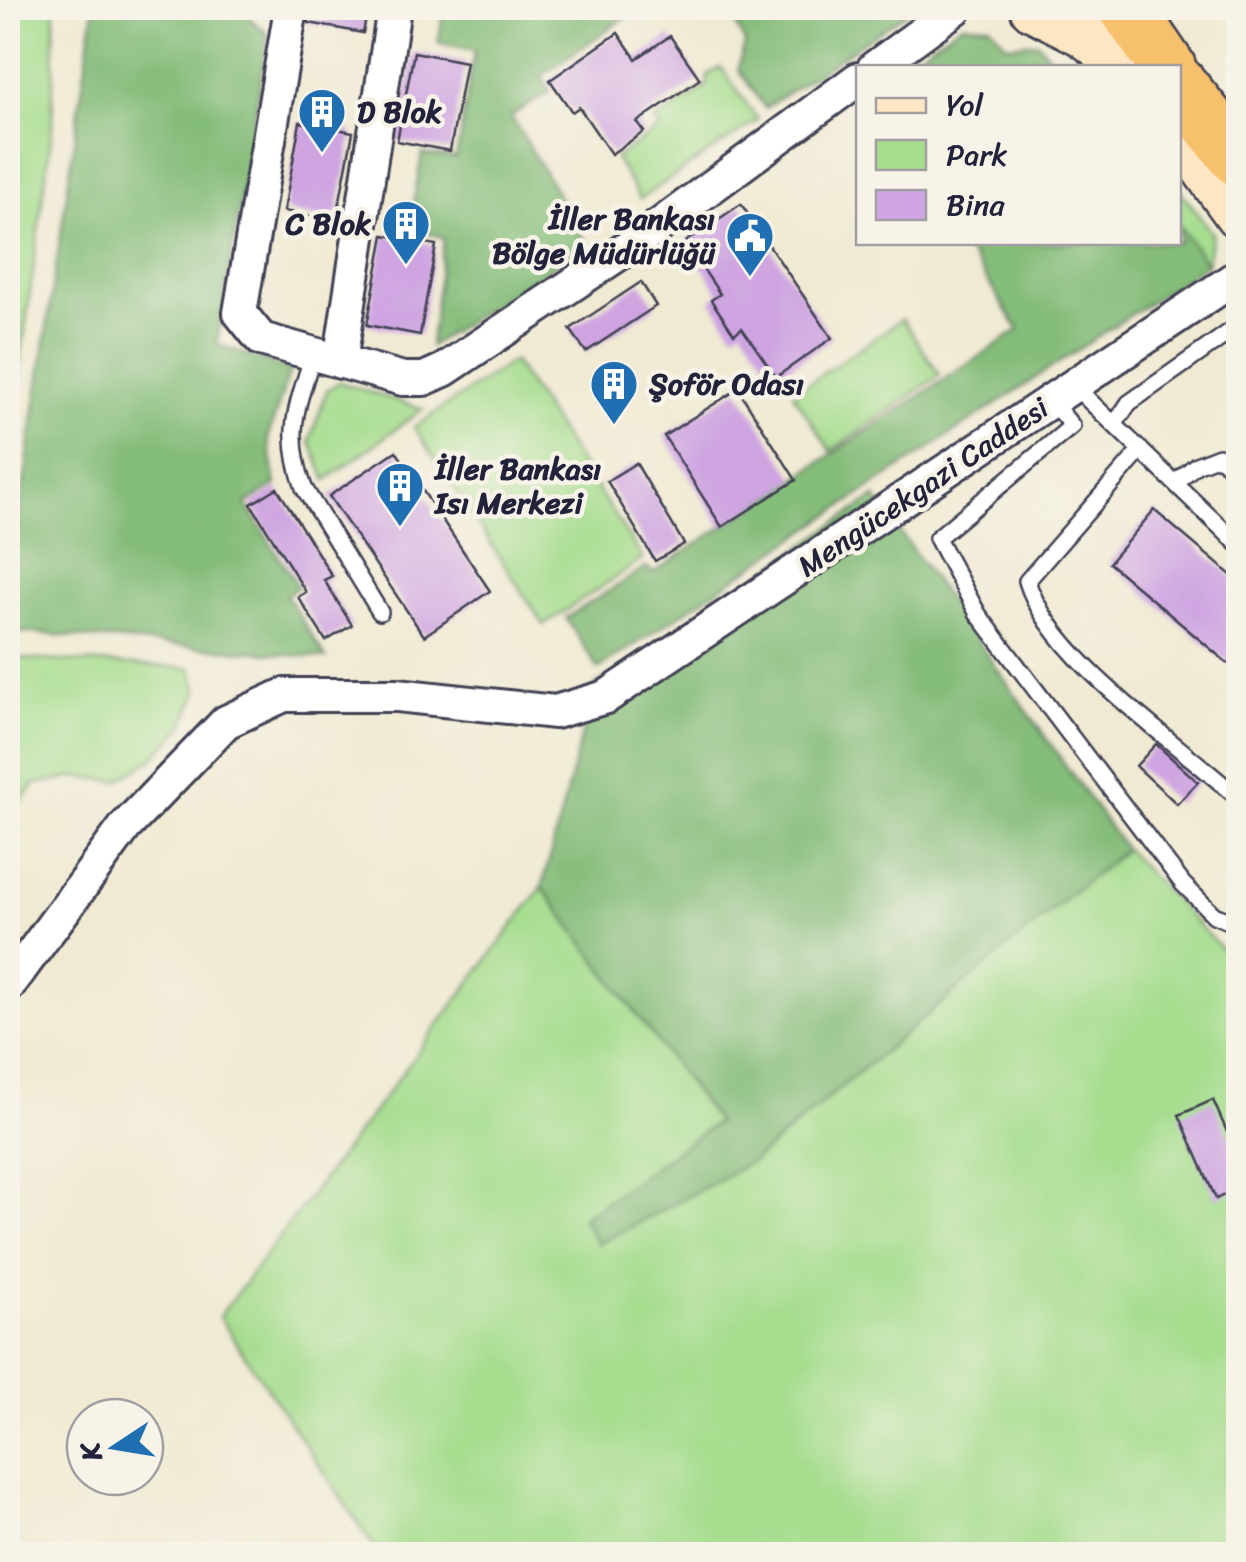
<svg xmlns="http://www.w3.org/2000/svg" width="1246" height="1562" font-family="Sriracha,sans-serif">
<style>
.green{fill:#a6dd8e;stroke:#648064;stroke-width:2.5}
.forest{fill:#84bc79;stroke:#536f5a;stroke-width:2.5}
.building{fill:#cea4e1}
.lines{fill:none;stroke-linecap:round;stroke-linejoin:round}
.lane-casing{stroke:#414052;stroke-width:20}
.street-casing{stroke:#414052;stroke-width:38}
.secondary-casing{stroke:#414052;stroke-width:50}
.highway-casing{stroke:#414052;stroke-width:60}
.lane{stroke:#fff;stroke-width:15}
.street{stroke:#fff;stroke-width:32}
.secondary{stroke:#fce6c4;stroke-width:45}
.highway{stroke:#f7c06c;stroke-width:55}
.labels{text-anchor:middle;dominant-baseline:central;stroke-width:9;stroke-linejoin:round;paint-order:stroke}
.poi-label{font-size:30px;font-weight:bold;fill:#22223b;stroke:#f7f3e8;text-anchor:start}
.street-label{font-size:30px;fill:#22223b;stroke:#f7f3e8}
</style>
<rect width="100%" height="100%" fill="#f7f3e8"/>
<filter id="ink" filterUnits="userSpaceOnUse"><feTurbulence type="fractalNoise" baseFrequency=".01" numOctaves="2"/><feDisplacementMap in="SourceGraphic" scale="20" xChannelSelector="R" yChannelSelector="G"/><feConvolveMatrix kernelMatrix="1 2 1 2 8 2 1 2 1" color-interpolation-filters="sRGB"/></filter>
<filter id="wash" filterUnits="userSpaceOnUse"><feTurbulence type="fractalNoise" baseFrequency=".0048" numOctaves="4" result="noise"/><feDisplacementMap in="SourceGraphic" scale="40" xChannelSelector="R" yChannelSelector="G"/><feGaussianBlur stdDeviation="2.25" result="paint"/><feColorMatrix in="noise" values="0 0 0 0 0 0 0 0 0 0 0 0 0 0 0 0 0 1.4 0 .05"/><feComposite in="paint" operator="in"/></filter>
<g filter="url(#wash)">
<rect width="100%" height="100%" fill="#f0ead3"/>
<path class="green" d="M8,8H55L52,131L8,455Z
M721,67L758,120L640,199L615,158L660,128L655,121L707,86L708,75Z
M1179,189L1212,233L1207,264L1179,226Z
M902,319L940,375L831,451L793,394Z
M513,361L643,559L544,625L414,427Z
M339,382L423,409L326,480L310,440L327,390Z
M8,658L191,668L198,692L182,728L152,759L118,781L77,777L35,784L8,818Z
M1125,849L1238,966V1553L379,1554L219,1317L542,887L717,1122L583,1218L598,1244L753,1161Z"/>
<path class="forest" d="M94,8H238L268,34L217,344L290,370L268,437L276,485L246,504L298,587L286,595L326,658L8,631V592Z
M444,8H639L542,75L550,92L511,116L587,244L430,346L444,238L409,227L422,154L456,158L475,50L438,43Z
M746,8H914L765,108L738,69L745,43L732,16Z
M961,24L990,25L1007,45L1038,42L1057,67L898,68Z
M1179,226L1207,264L598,669L566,618L647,567L653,573L1019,330L963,243L1178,242Z
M875,497L1125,849L753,1161L598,1244L582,1218L717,1122L542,887L594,687Z"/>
<g id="blocks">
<path class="building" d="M310,8H368L363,33L309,23Z
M618,33L636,59L670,36L700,79L637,122L644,132L611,154L579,107L572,112L550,80Z
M414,52L466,62L450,151L397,141Z
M300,122L353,132L336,221L284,211Z
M741,204L832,338L776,377L742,328L734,334L711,300L720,294L685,242Z
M384,235L436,245L420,335L367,325Z
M641,282L656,306L586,352L570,329Z
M738,389L796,480L722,527L664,436Z
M396,451L490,591L424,636L329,496Z
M636,463L684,544L655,561L607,481Z
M277,488L332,576L324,580L352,625L326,641L298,597L306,592L251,504Z
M1154,510L1238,581V672L1109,563Z
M1156,744L1198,782L1177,804L1136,766Z
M1213,1100L1238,1157V1188L1216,1199L1179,1115Z"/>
</g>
</g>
<g filter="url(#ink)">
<use href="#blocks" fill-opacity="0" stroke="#414052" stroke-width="2.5"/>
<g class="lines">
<g class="lane-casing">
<path id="lane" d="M313,354C297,409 284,431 304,488L380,612
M1074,386L1238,544
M1051,401L1072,426L937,538L978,614L1183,884L1214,915L1238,925
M1114,425L1129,403L1238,326
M1141,450L1027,581C1051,659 1177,742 1238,798
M1175,483L1196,465L1219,456L1238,475"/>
</g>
<g class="street-casing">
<path id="street" d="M291,8L240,313L261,339L403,379H424L444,370L641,239L858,79
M874,68L956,8
M340,362L394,8
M8,986L125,827L226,722L284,695H397L555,712L606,697L1238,276"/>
</g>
<g class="secondary-casing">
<path id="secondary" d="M1033,8L1084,34L1128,68
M1178,132L1238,215"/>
</g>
<g class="highway-casing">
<path id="highway" d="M1127,8L1168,68
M1178,84L1238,158"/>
</g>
<use href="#lane" class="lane"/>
<use href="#street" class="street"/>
<use href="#secondary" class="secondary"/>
<use href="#highway" class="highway"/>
</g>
</g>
<defs>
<g id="building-pin" transform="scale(2.5)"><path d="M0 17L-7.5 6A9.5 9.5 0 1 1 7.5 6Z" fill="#1f6fb2" stroke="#f7f3e8"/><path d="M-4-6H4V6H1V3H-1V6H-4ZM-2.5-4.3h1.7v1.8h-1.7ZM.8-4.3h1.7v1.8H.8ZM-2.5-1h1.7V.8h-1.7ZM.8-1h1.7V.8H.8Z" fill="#fff"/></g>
<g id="civic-pin" transform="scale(2.5)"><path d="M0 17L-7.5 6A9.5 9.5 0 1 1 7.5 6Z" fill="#1f6fb2" stroke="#f7f3e8"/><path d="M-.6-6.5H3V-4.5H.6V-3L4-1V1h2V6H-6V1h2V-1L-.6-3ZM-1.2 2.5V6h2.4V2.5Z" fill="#fff"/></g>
</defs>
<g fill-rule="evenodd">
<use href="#building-pin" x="322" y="112"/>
<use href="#building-pin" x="406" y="224"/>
<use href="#civic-pin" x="750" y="236"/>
<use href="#building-pin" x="614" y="384"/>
<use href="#building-pin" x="400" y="486"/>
</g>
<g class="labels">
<g class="poi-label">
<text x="357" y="112">D Blok</text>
<text x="715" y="219" text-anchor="end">İller Bankası<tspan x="715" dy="34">Bölge Müdürlüğü</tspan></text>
<text x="371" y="224" text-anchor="end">C Blok</text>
<text x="649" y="384">Şoför Odası</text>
<text x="435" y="469">İller Bankası<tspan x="435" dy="34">Isı Merkezi</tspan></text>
</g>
<g class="street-label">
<text transform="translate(923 487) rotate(-34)">Mengücekgazi Caddesi</text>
</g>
</g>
<rect width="1246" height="1562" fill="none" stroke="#f7f3e8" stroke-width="40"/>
<rect x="856" y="65" width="325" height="180" fill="#f7f3e8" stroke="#a29fa3" stroke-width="2.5"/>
<rect x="876" y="98" width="50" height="15" fill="#fce6c4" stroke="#a29fa3" stroke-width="2.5"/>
<text x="946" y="115" font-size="30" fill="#22223b">Yol</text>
<rect x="876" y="140" width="50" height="30" fill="#a6dd8e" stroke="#a29fa3" stroke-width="2.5"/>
<text x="946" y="165" font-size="30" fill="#22223b">Park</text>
<rect x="876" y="190" width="50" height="30" fill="#cea4e1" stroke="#a29fa3" stroke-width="2.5"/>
<text x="946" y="215" font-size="30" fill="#22223b">Bina</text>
<g transform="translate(115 1447) rotate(258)"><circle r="48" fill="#f7f3e8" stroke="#a29fa3" stroke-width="2.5"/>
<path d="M0-8L18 38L0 25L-18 38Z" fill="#1f6fb2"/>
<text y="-15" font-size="28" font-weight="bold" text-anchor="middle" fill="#22223b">K</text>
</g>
</svg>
